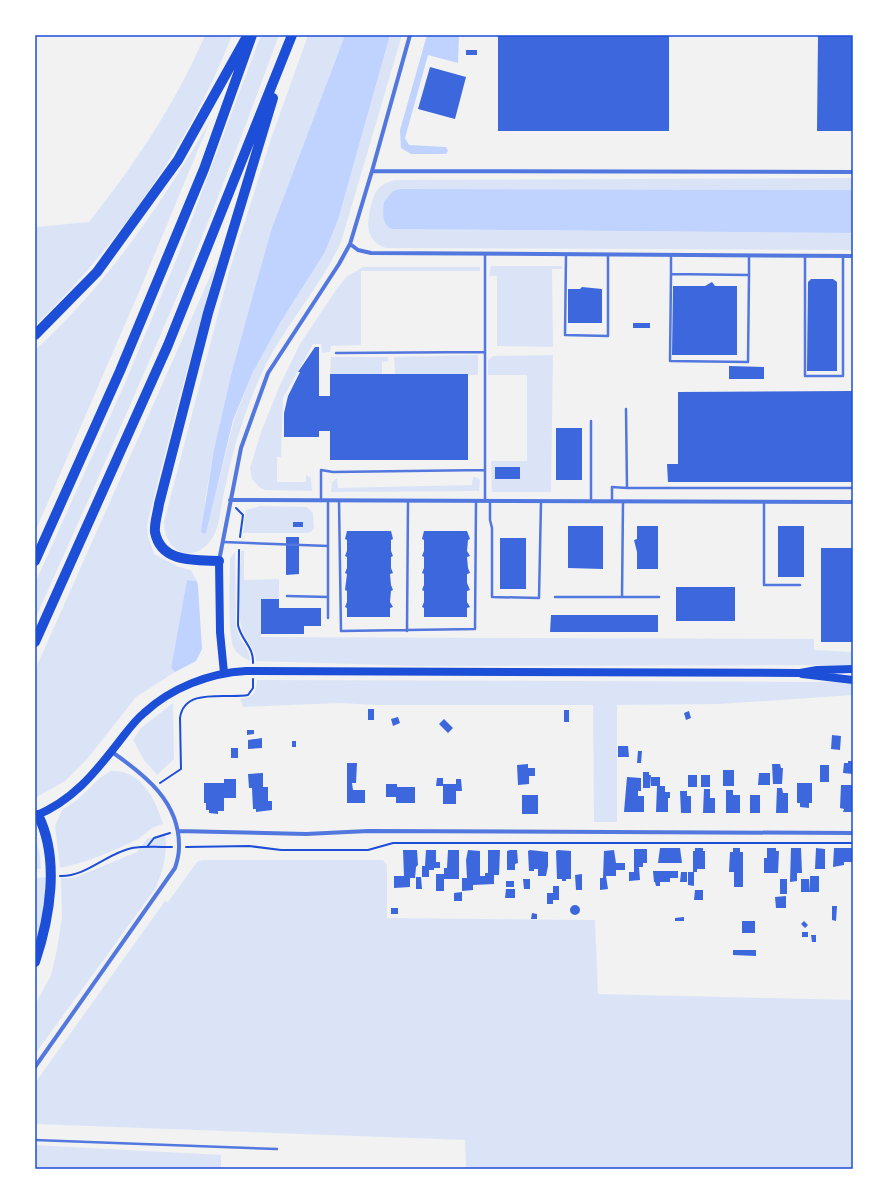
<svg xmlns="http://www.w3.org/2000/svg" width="888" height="1204" font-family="'Archivo Narrow',sans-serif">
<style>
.green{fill:#dbe4f7}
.water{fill:#bfd3fe}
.building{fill:#3d67dc}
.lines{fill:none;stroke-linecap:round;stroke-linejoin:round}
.path{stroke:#1d4ed8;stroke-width:2}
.service{stroke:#5277de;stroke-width:2.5}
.minor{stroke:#5277de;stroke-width:4}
.primary{stroke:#1d4ed8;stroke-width:8}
.motorway{stroke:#1d4ed8;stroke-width:10}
.neatline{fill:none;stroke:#1d4ed8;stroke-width:1.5}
</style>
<rect width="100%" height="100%" fill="#f2f2f2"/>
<path class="green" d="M205,35H232C227,50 219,65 213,80C170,171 107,255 35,326V227L89,222C135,164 176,103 205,35Z
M261,35H279C248,119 217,204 181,287C134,398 85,508 35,619V583L125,383L179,253Z
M308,35H345L282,202L254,291L232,371L214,449L205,501V534L234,420L253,372L280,323L325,252L338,220L390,35H402L341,242C325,277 300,308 280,340C259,372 246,410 235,446C230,464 226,483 222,502C220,514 219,529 211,540C192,566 164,551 164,522L229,272L271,139Z
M210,121L139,292L35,532V350C107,285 161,204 210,121Z
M853,178V190L400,189L393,229L853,233V250L386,248C366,242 366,224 371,206C373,199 374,192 380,187C384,183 389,182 394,180Z
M217,261L175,414L147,525L148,536L154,554L179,567L191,570L197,581L187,580L171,668L175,672L136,697L88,758L65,781L35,798V670Z
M491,266H562V269H552L553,347L497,346V276H489Z
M363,267H480V271H361V345L331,346L330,352L322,353L321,344H313L283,398L281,457H277V482H306V475L311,478L312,491L265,490L259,487L252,479L250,468L261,432L280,385L300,344L336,290L346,277Z
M478,355V375L395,374L394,357Z
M553,355L551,492H492L491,461H527V375H488V360L493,356Z
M331,357H388V361L382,362V374H330Z
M473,477H476L480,480L479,491L331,492L332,482L337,478L338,488L472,485Z
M260,506L307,507L313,513L314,528L311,532L306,533H243L246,510Z
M241,551H244V580L279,579V599L261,600V637L814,639V650L853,652V665L418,666L256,661C255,645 243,640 241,625C237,601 240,575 241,551Z
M235,552L236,626C238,640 250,647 250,661C244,658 237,654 234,648C227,633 230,576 230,558Z
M257,680L844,682L853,683V695L720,704L617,705V822H594L593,705H376L339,703L243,707L240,699C253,698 256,693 257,680Z
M173,703L174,759L157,775L144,760L133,740L141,728Z
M111,771C141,769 156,800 163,824C146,828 146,836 134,841C111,852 85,863 60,868L55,826L62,810L77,800L101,777Z
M165,833C168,853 163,872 155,889L35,1054V1005L51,975L57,950L62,917L61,878H74L137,852L147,839Z
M35,838L40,854L41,869H35Z
M202,860H383L387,865V918L595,920L598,994L853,1000V1169H466L465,1140L35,1124V1083L165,901L168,902L197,862Z
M47,877V883L35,963V878Z
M35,1145L221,1155V1169H35Z"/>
<path class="water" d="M345,35H390L338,220L325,252L280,323L253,372L233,420L206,533L203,534L201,531L214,449L232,371L254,291L272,228Z
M427,35H459L458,63L428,55L405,138L409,145L446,147L448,151L446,154H411L401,148L400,130Z
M400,189L853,190V233L393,229C381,226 383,211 384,202L393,191Z
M187,580L197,581L198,586L202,649L196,661L175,672L171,668Z"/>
<path class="building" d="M498,35H669V131H498Z
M818,35H853V131H817Z
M466,50H477V55H466Z
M430,67L466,77L455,119L418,109Z
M811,279H833L837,282V371H807L808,282Z
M712,282L715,286H737V355H672L673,286H705Z
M582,287L602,289V323H568V289H580Z
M633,323H650V328H633Z
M315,347H319V396H330V374H468V460H330V431H319V437H284V413L288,396L300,372H298Z
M729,366L764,367V379H729Z
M853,391V482H668L667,464H678V392Z
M556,428H582V480H556Z
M495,467H520V479H495Z
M293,522H303V527H293Z
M568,526H603V569L568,568Z
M637,526H658V569H637V552L634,540L637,539Z
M778,526H804V577H778Z
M347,531H391L393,539L391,540V551L393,556L391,557V568L393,573L390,574L391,585L393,590L391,591L390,602L393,607L390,608V617H347V608L345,607L347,602V591L345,590L347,574L345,573L347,568V557L345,556L347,551V540L345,539Z
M424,531H467L470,539L468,540L467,551L470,556L467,557L468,568L470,573L467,574V583L470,590L467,591V602L470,607L467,608V617H424V608L422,607L424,602V591L422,590L424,585V574L422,573L424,568V557L422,556L424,551V540L422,539Z
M286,537H299V574L286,575Z
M500,538H526V589H500Z
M821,548H853V642H821Z
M676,587H735V621H676Z
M261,599H279V608H321V626H304V634H261Z
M551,615H658V632H550Z
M368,709H374V720H368Z
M564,710H569V722H564Z
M689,711L691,718L686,720L684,713Z
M398,717L400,723L393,726L391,719Z
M444,719L453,728L448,733L439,724Z
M247,730H254V734L247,735Z
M832,735L841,736L840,750L831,749Z
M262,738V748L248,749V740Z
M292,741H296V747H292Z
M618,746H628L629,757H618Z
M231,748H238V758H231Z
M638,751H642L641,763H637Z
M848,761H853V774L843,773L844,763H848Z
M347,763H357L356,783H352L353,790H365V803H347Z
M528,764V768H535V776H529V784L518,785L517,765Z
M772,764H780L781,768H783L782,784H773Z
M820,765H829V782H820Z
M723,770H734V786H723Z
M643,772H649V775H651L650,788H643Z
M263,773V787H268V801H272V810L256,812V809H253L252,788H249L248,774Z
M759,773H770V785H758Z
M688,775H697V787H688Z
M701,775H710V787H701Z
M627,777L641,778V791H638V796H644V812H624Z
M651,777H660V786H665V792H670V798H668V812H656L657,786H651Z
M437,778H443V784H456V779H461L462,791H456V804H443V786H436Z
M224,779H236V798H224V811H218V814L209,813V810H206V803H204V783H224Z
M797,783H812V803H809V808L800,807V803H797Z
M386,784H397V787H415V803H396V797H386Z
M841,785H853L852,812H843L844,809L840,808Z
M777,788H782L783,793H788V813H776Z
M704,789H710V798H715V813H703Z
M726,790H733V795H740V813H726Z
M680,791H687V796H691V813H681Z
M522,795H538V814H522Z
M750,795H760V813H750Z
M660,848H680L682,863H658Z
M695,848H703V851H705V869H697V872H694V886L688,885V872H693V851H695Z
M733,848H740V852H743V887H734V872H729L730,852H733Z
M767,848H776V851H779L778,873H764V858H767Z
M791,848H801L802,873H797V881L790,882Z
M816,848L825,849V869H815Z
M834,848H853V862H844V865L833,867Z
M634,849H647V863H643V867H639L640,880L629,881V872H634Z
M403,850H417L418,865L416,867L415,878H410V887L394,888V876H404Z
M426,850H436V862H440V868H434V870H429V877H422V866H425Z
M448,850H459V879H444V891H436V874H444V868H447Z
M468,850L480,851V876H485V873H488V850H500L499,875H494V884L473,885V890L462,891V878H467L466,860Z
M510,850H517L518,863L515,864V870H507V851Z
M530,850L548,852V866L546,876H538V869H534V871H529L528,851Z
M558,850L571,851V879H566V881H562V879H557L556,851Z
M614,850L616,863H625V870H616V876H606L608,889L600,890V878H603L604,851Z
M653,871H678V878H670V882H660V886H656L655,882H654Z
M681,872H687V882H680Z
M582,874V890H576L575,875Z
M810,876H819V892H810Z
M416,877H421L422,889H416Z
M523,879H530V889H524Z
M780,879H787V894H780Z
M801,879H809L810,892H801Z
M506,881H514V887H506Z
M553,886H559V900H553V904H547V893H553Z
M506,889H515V898H505Z
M695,890H703V900H694Z
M462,892V901H454V893Z
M786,896V908H776L775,897Z
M570 910a5 5 0 1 1 10 0a5 5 0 1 1-10 0Z
M832,906H837L836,921L832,920Z
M391,908H398V914H391Z
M532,913L537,914V919H531Z
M684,917V921H675V918Z
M742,921H755V933H742Z
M804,921L808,925L805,928L801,924Z
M802,932H808V937H802Z
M811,935H816V942H812Z
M733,950H756V956L733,955Z"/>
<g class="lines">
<path class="path" d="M236,508L243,515L240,537
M239,550L238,625C241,640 254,647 253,663
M160,783L181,769L180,718C184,687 226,699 248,695L253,688V679
M147,847L154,838L170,833
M186,847L249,846L281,850H368L393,843H853
M60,876C86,877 107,853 132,848C144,846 159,847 172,847"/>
<path class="service" d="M566,255L565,335L608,336V255
M671,255V274L749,275V256
M805,256V376H843V256
M671,274L670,361L748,362L749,275
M336,353L484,352
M591,421V501
M627,488H853
M321,501V470L333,472L485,470
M328,501V618
M339,501L341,631L475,629L476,502
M485,501V255
M612,501V487L627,488L626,409
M490,502V520L492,528V597L539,598L541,502
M764,502V585H800
M223,542L328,546
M287,596L328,597
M555,597H659
M622,597L623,502
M407,631L408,501
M35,1140L277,1149"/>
<path class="minor" d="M372,171L853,172
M350,244L358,250L371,253L853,256
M230,500L853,502
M219,561L241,448L268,373L339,264L350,244L372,171L410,35
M178,831L306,834L368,831L853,833
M35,1067L175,868C177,862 179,854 179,847C180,802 145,775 112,752"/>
<path class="primary" d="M219,561L220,632L224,673
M802,674L853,680
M35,816C72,801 94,774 118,743C126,733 134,721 144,713C171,688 209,673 246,671L800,673L817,670L853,669"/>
<path class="motorway" d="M35,335L97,272L178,160L245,40
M35,561L120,371L204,169L252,35
M219,561C194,560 161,563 155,532C154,524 158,512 159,504L208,313L273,98
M35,642L168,345L292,35
M35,962C50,917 60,859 38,815"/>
</g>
<rect width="888" height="1204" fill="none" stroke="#ffffff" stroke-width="72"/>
<rect x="36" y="36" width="816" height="1132" class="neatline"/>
</svg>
